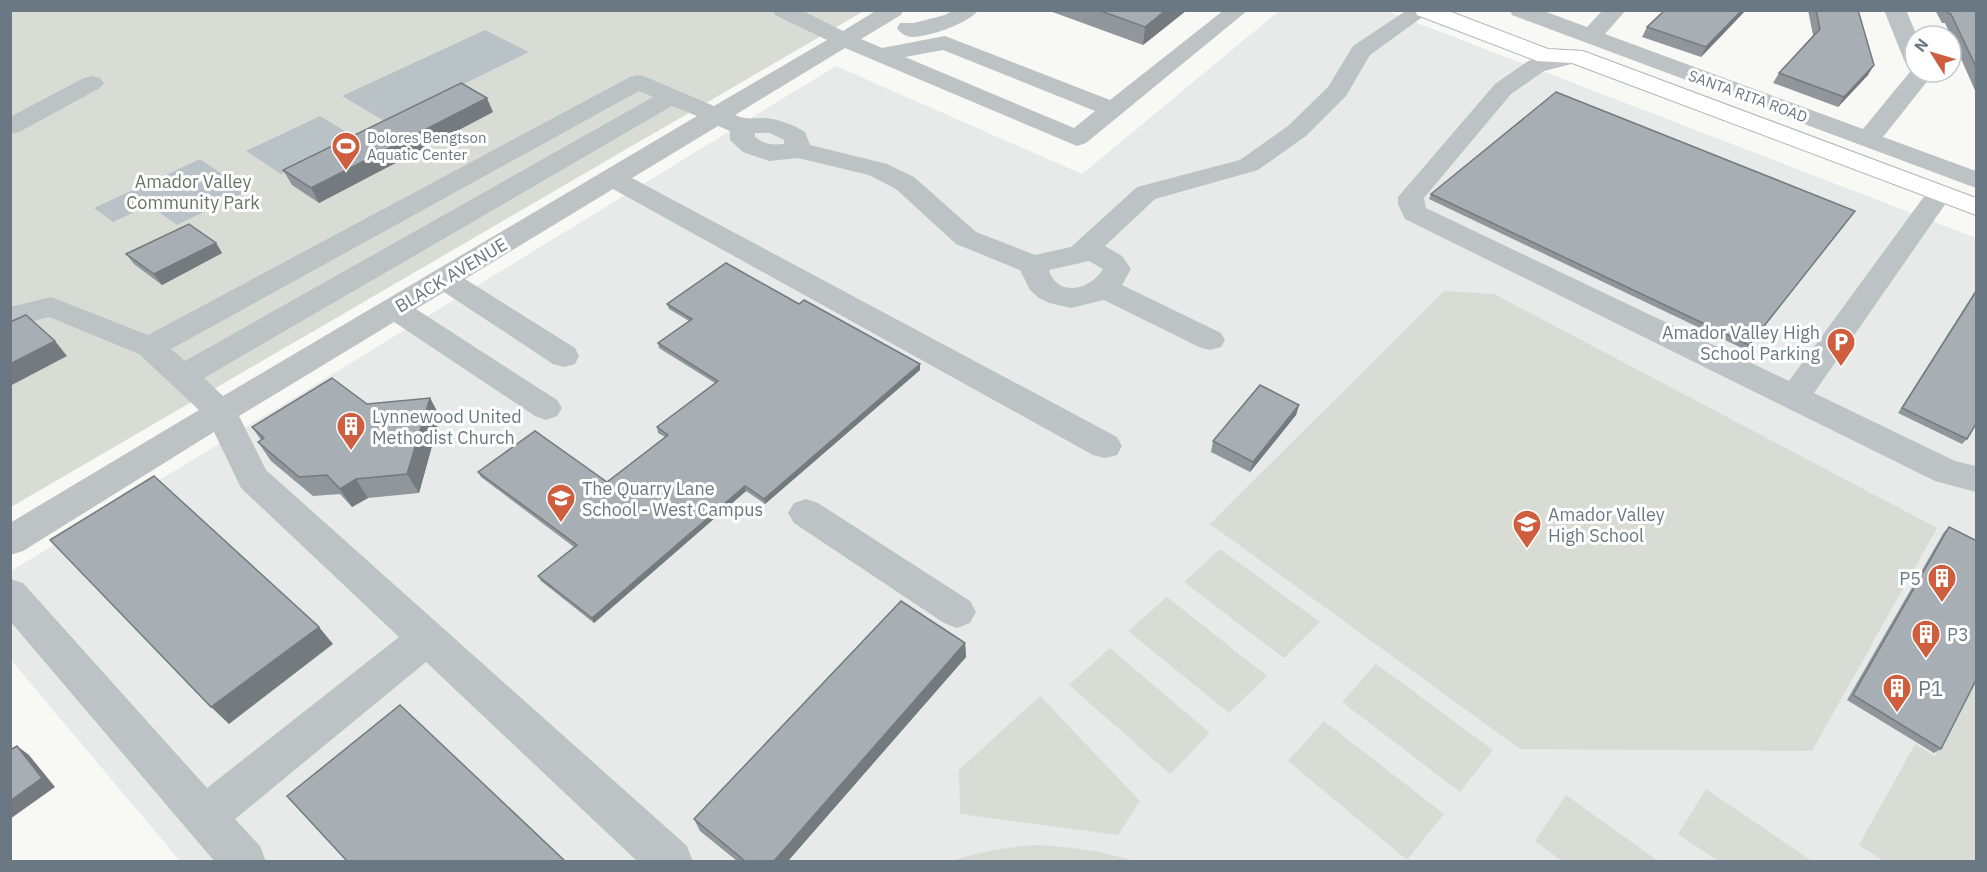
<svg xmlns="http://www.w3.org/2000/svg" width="1987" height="872" font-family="'IBM Plex Sans',sans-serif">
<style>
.built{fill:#e8e9e9}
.green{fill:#d8dcd5}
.water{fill:#b9c3c7}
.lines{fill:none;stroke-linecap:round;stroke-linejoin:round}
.major-casing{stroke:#b1b6b9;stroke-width:2}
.minor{fill:#bdc2c5;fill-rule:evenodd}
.major{fill:#fff;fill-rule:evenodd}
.wall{fill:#90969b}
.shaded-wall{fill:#757a7e}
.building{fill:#a7aeb4;stroke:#757a7e;stroke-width:1.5}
.labels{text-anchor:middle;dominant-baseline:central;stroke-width:6;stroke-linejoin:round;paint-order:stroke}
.far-street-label{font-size:15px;fill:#6a7883;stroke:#fff}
.far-poi-label{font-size:15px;fill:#6a7883;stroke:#fff;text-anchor:start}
.park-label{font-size:18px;fill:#677664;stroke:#fff}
.street-label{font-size:18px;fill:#6a7883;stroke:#fff}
.poi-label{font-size:18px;fill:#6a7883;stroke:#fff;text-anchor:start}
.near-poi-label{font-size:21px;fill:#6a7883;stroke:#fff;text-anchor:start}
</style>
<rect width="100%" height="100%" fill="#f8f8f5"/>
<path class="built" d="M1279,11H1386L1976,238V861H180L11,660V571L836,66L1082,174Z"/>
<path class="green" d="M11,11H864L11,507Z
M1444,291L1494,294L1937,528L1812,751L1520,749L1210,524Z
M1220,549L1320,622L1284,658L1184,582Z
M1167,597L1267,676L1229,713L1128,631Z
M1110,648L1210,733L1170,774L1069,685Z
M1376,664L1493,750L1460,792L1342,702Z
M1976,675V861H1884L1859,845L1915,744L1935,756Z
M1040,696L1140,801L1118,835L960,814L959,770Z
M1324,721L1444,814L1407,860L1288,761Z
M1706,789L1812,861H1718L1678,834Z
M1566,795L1658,861H1562L1535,841Z
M1038,845C1071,847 1102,851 1134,861H952C980,851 1008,847 1038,845Z"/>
<path class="water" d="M485,30L529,52L386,122L342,96Z
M320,116L355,137L281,174L246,151Z
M200,159L247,191L177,225L149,205L113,222L94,208Z"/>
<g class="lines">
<g class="major-casing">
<path id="major" d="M1415,10H1446L1548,49L1583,51L1976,198V215L1572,63L1537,61L1417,15Z"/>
</g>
<path class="minor" d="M773,10H801L843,31L877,10H903L901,15L861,39L882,48L945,36L1110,100L1224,10H1248L1086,143L1077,146L845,48L735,115C746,120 753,118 764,118C778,119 792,124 805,132L810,145L887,164L914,177L976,232L1035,255L1071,247L1137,187L1240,160L1288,126L1328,87L1353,46L1407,10H1432L1370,55L1346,96L1306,136L1258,170L1155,199L1105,246L1122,256L1131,269L1122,285L1221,333L1225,340L1221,347L1210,350L1199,347L1104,300L1071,308L1049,303L1039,298L1030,290L1020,270L956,244L896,189L869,175L798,158L769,161L760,158L743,152L730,140V131L718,126L632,178L1117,437L1122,446L1117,455L1105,458L1093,455L613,189L465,279L575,348L579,356L575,364L564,367L553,364L444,292L416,309L557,400L562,408L557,416L546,420L535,416L394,322L239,416L266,470L687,846L693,862H638L426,662L235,819L260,846L266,862H215L10,621V579L23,583L207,788L399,637L241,488L214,432L23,551L10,555V523L199,410L139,354L49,317L10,327V307L51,297L148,335L630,77L638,75L646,77L714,106L827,40L775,15ZM943,50L1095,111L1074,128L905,57ZM639,91L653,97L185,361L171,349ZM672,106L697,116L223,396L204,378ZM755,133H770L784,140V144C773,145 765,145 755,137ZM1089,261L1103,269C1091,290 1057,298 1049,270Z
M953,10H978C970,23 928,37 913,37C906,37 900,33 897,28L900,23H914L945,15Z
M1510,10H1541L1587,27L1603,10H1626L1605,34L1863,129L1914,67L1907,65L1904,60L1884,10H1906L1917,36L1915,72H1932L1933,74L1883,137L1976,171V188L1512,15Z
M1575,49L1583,51L1586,56L1583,61L1544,71L1511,94L1424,198L1426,208L1789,381L1931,187L1940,185L1949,187L1953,193L1814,393L1955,461L1976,466V492L1935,481L1405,219L1398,204V197L1495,84L1528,61Z
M92,76L100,78L104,83L100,88L19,132L10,134V117L84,78Z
M806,499L818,503L970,601L976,612L970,623L957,628L944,623L794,523L788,513L794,503Z"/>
<use href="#major" class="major"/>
</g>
<path class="wall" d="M1047,10H1187L1143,45Z
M1665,10H1746L1701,57L1642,37L1647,27Z
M1808,10H1858L1868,75L1838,107L1773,83L1779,73L1813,35Z
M1935,10H1977V95L1951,36L1945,23H1942Z
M493,112L319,203L292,185L283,170Z
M1431,194L1851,216L1746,350L1429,199Z
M216,243L222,253L162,285L134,264L126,254Z
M1977,288V422L1967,439L1962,444L1898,413Z
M667,304H799L920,370L765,504L746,491L594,623L541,581L538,576L574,547L481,477L478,472L607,482L665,437L658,433L657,427L715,383L659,348L658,343L689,321L669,309Z
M430,398L440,417L419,493L368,498L352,507L340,494L313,496L271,461L258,442L261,440L252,427L367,404Z
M1299,405L1296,415L1250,472L1211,452L1213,441Z
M1949,527L1941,749L1934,753L1847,700L1944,532Z
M965,643L966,657L788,861H737L700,831L694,819Z"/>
<path class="shaded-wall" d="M1166,10H1187L1143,45L1145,27Z
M1742,10H1746L1701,57L1706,47Z
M1874,65L1868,75L1838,107L1844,97Z
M487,98L493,112L319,203L311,188Z
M216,243L222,253L162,285L154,274Z
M55,341L67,356L10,386V364Z
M920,364V370L765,504L764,499Z
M430,398L440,417L419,493L407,474Z
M1299,405L1296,415L1250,472L1253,462Z
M356,479L368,498L352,507L340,489Z
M745,486L746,491L594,623L592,618Z
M319,627L333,644L229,724L211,707Z
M965,643L966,657L788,861H774Z
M17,746L29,755L55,787L10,819V801Z"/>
<path class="building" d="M1098,10H1166L1145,27Z
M1665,10H1742L1706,47L1647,27Z
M1816,10H1858L1874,65L1844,97L1779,73L1820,29Z
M1947,10H1977V69L1951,14L1948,13Z
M461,83L487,98L311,188L283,170Z
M1556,92L1855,211L1749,345L1431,194Z
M189,224L216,243L154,274L126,254Z
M726,263L799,304L804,300L920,364L764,499L745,486L592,618L538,576L577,545L478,472L535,431L607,482L668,435L657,427L718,381L658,343L692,319L667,304Z
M1977,290V422L1967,439L1902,408Z
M26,315L55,341L10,364V322Z
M332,378L367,404L430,398L407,474L356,479L340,489L327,475L299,477L258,442L264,438L252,427Z
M1260,385L1299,405L1253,462L1213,441Z
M154,476L319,627L211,707L50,540Z
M1949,527L1977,541V678L1941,749L1853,695Z
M901,601L965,643L774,861H745L694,819Z
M400,705L565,861H347L287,796Z
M17,746L42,778L10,801V750Z"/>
<defs>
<g id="stadium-pin" transform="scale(1.5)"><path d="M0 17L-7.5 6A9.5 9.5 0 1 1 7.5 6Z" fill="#cf5e3e" stroke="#fff"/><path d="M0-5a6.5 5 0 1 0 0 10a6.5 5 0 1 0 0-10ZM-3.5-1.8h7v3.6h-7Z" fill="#fff"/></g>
<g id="parking-pin" transform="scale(1.5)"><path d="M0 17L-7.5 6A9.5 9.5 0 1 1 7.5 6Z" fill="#cf5e3e" stroke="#fff"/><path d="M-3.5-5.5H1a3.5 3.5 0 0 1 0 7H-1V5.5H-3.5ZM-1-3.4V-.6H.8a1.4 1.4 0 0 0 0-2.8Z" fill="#fff"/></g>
<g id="building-pin" transform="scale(1.5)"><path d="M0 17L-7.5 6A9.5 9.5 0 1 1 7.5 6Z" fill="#cf5e3e" stroke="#fff"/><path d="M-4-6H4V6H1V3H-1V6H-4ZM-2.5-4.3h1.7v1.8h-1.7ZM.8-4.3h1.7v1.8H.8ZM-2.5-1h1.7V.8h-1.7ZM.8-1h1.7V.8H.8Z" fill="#fff"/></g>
<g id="school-pin" transform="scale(1.5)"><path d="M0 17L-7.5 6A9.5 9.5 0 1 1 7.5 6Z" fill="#cf5e3e" stroke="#fff"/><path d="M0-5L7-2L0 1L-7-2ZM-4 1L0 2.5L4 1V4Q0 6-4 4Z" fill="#fff"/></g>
</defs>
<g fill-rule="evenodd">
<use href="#stadium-pin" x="346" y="146"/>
<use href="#parking-pin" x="1841" y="342"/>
<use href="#building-pin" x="351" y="426"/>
<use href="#school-pin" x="561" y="498"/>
<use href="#school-pin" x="1527" y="524"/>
<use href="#building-pin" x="1942" y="578"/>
<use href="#building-pin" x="1926" y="634"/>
<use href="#building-pin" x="1897" y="688"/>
</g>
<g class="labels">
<g class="far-street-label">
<text transform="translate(1748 96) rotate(20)">SANTA RITA ROAD</text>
</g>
<g class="far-poi-label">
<text x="367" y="137">Dolores Bengtson<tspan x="367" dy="17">Aquatic Center</tspan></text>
</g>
<g class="park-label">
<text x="193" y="181">Amador Valley<tspan x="193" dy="21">Community Park</tspan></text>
</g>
<g class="street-label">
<text transform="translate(451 275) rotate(-31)">BLACK AVENUE</text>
</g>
<g class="poi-label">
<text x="1820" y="332" text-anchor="end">Amador Valley High<tspan x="1820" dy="21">School Parking</tspan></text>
<text x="372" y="416">Lynnewood United<tspan x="372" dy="21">Methodist Church</tspan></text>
<text x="582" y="488">The Quarry Lane<tspan x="582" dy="21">School - West Campus</tspan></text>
<text x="1548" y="514">Amador Valley<tspan x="1548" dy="21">High School</tspan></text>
<text x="1921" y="578" text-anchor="end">P5</text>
<text x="1947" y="634">P3</text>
</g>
<g class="near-poi-label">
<text x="1918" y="688">P1</text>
</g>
</g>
<rect width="1987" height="872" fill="none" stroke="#6a7883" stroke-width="24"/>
<g transform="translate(1933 54) rotate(307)"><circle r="28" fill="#ffffff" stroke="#c3c9cd" stroke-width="1.5"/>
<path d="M0-4.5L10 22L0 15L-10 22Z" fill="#cf5e3e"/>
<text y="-9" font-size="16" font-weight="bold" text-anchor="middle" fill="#6a7883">N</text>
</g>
</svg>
